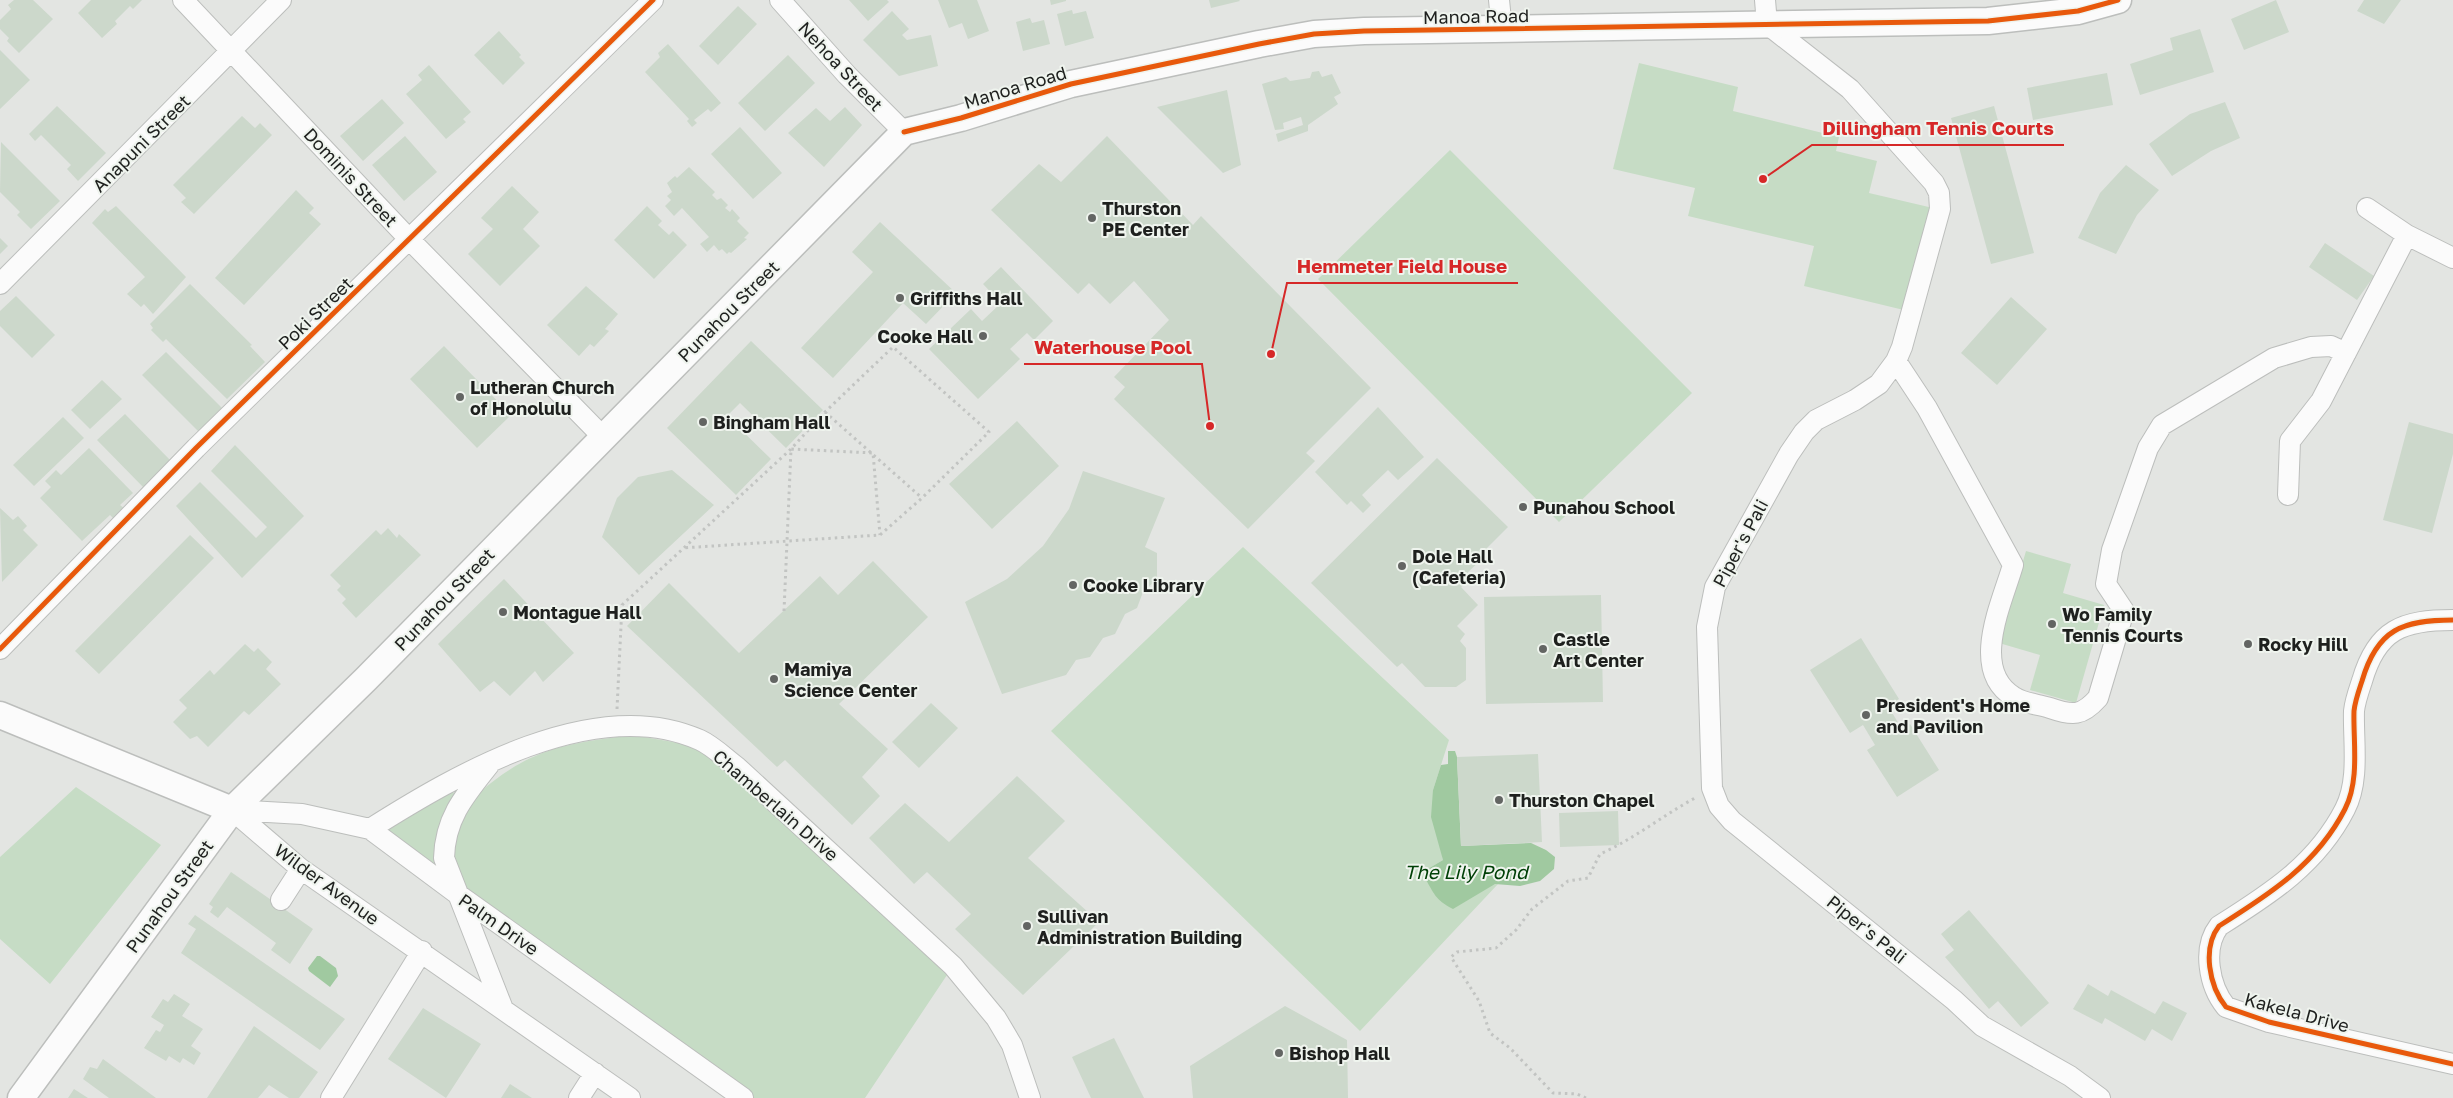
<svg xmlns="http://www.w3.org/2000/svg" width="2453" height="1098" font-family="'Golos Text',sans-serif">
<style>
.green{fill:#c6dcc5}
.water{fill:#a0c9a0}
.building{fill:#ccd8cb}
.lines{fill:none;stroke-linecap:round;stroke-linejoin:round}
.minor-casing{stroke:#bcbebc;stroke-width:22}
.major-casing{stroke:#bcbebc;stroke-width:29}
.path{stroke:#c2c4c2;stroke-width:3;stroke-dasharray:2.5 4;stroke-linecap:butt}
.minor{stroke:#fbfbfb;stroke-width:20}
.major{stroke:#fbfbfb;stroke-width:26}
.cycleway-casing{stroke:#eff4ee;stroke-width:8}
.cycleway{stroke:#e8590c;stroke-width:5}
.poi-dot{fill:#636563;stroke:#eff4ee;stroke-width:2}
.labels{text-anchor:middle;dominant-baseline:central;stroke-width:4;stroke-linejoin:round;paint-order:stroke}
.street-label{font-size:18px;fill:#1e201e;stroke:#eff4ee}
.poi-label{font-size:18px;font-weight:bold;fill:#1e201e;stroke:#eff4ee;text-anchor:start}
.water-label{font-size:19px;font-style:italic;fill:#004007;stroke:#eff4ee}
.leader{fill:none;stroke:#d62828;stroke-width:2}
.callout-dot{fill:#d62828;stroke:#eff4ee;stroke-width:2}
.callout-label{font-size:19px;text-anchor:middle;font-weight:bold;fill:#d62828;stroke:#eff4ee;stroke-width:4;stroke-linejoin:round;paint-order:stroke}
</style>
<rect width="100%" height="100%" fill="#e3e5e2"/>
<path class="green" d="M1639,63L1738,87L1733,111L1839,137L1836,151L1877,161L1869,193L1933,208L1908,311L1804,286L1814,246L1688,216L1695,188L1613,169Z
M1450,150L1692,393L1559,522L1318,279Z
M1243,547L1449,740L1433,790L1443,860L1426,870L1424,877L1431,887L1498,884L1360,1031L1051,731Z
M2026,551L2071,564L2063,593L2104,605L2076,703L2030,690L2040,655L1999,643Z
M617,737H644L696,746L737,767L953,966L865,1098H743L370,829L432,796L458,792H480C525,753 560,744 617,737Z
M76,787L161,845L50,984L0,939V857Z"/>
<path class="water" d="M1448,751H1455L1457,757L1461,846L1531,843L1546,850L1555,857L1554,869L1540,881L1520,886L1495,884L1453,909C1434,899 1435,894 1424,877L1426,870L1443,860L1431,817L1433,790L1441,765L1448,764Z
M317,956H320L336,968L338,976L330,987L309,971L308,968Z"/>
<path class="building" d="M14,0H33L53,19L19,53L7,41L9,38L0,29V20L11,9L8,5Z
M91,0H142L133,9L130,6L115,21L117,24L102,38L78,13Z
M849,0H887L889,2L868,21Z
M938,0H977L989,31L968,39L962,23L949,28Z
M1050,0H1066V1L1051,5Z
M1209,0H1239L1240,1L1211,8Z
M2276,0L2289,32L2244,50L2231,19Z
M2364,0H2401L2384,24L2357,11Z
M738,6L757,24L718,65L699,46Z
M1072,10L1073,14L1086,11L1094,38L1065,46L1057,14Z
M892,11L909,29L902,35L907,40L931,35L938,66L899,76L863,40Z
M1030,18L1032,23L1044,20L1050,44L1023,51L1016,22Z
M2200,29L2214,72L2140,95L2130,64L2173,50L2170,38Z
M499,31L521,55L519,57L525,63L503,85L474,55Z
M668,44L721,103L711,112L708,109L694,120L697,123L692,127L687,121L689,119L645,72L660,57L658,53Z
M0,50L30,80L0,109Z
M788,55L815,83L765,131L738,103Z
M429,65L471,112L463,119L466,122L446,139L406,94L422,80L418,75Z
M1319,71L1322,77L1332,74L1341,93L1334,97L1338,104L1308,125V131L1278,142L1276,134L1303,125L1301,117L1283,123L1284,129L1275,130L1262,84L1286,77L1290,81L1310,78L1312,72Z
M2107,73L2113,105L2033,120L2027,88Z
M1227,90L1241,165L1223,173L1157,107Z
M382,99L404,123L363,161L340,136Z
M2225,102L2240,138L2211,151L2172,176L2149,144L2190,114Z
M57,106L106,153L78,181L67,169L71,165L41,135L35,141L29,134Z
M1994,106L2034,253L1991,264L1951,118Z
M845,107L862,125L824,167L788,133L816,108L830,121Z
M242,116L255,128L260,123L272,135L194,214L181,202L186,198L173,185Z
M740,127L782,173L753,199L711,154Z
M405,136L437,172L404,201L372,165Z
M1107,136L1193,225L1201,216L1371,388L1306,453L1315,461L1248,529L1114,399L1125,387L1114,377L1169,320L1134,281L1110,304L1089,283L1078,294L991,210L1039,164L1061,182Z
M1,142L60,201L31,229L17,215L20,212L0,192Z
M2126,165L2159,190L2137,215L2116,254L2078,238L2100,193Z
M689,167L715,192L712,195L717,200L721,198L728,205L725,208L730,212L732,209L740,218L737,221L749,233L744,238L747,239L731,253L729,252L727,254L722,249L719,251L714,245L707,252L700,244L709,237L682,208L674,216L665,206L671,200L667,196L672,192L667,183L675,176L677,178Z
M512,186L539,212L523,229L540,246L500,286L468,254L493,229L481,218Z
M296,190L314,208L309,213L321,224L244,305L215,278Z
M116,206L186,277L153,314L144,304L141,307L127,294L145,277L92,223L105,209L108,212Z
M647,206L662,221L658,225L669,235L673,231L687,245L654,279L614,240Z
M880,222L956,293L926,324L903,303L833,378L801,348L873,272L852,252Z
M0,238L8,246L0,254Z
M2325,243L2374,276L2357,300L2309,267Z
M1001,267L1053,321L1034,340L1027,333L1010,349L1020,359L978,399L929,349L971,309L982,321L1001,303L983,284Z
M190,284L252,345L250,346L265,362L227,399L166,339L163,342L151,330L153,328L150,324Z
M586,286L618,314L605,329L609,331L594,347L590,344L579,356L547,325Z
M16,296L55,335L32,358L0,326V311Z
M2011,297L2047,329L1997,385L1961,353Z
M751,341L823,410L786,448L740,403L727,416L771,459L736,495L667,428Z
M444,346L511,415L477,448L410,379Z
M166,352L224,410L200,433L142,375Z
M102,380L122,399L90,429L71,410Z
M1378,407L1424,457L1398,480L1388,470L1362,495L1371,505L1363,513L1351,501L1347,505L1315,472Z
M125,414L170,460L143,487L97,440Z
M63,417L84,438L34,486L13,465Z
M1017,421L1059,466L992,529L949,484Z
M2409,422L2453,434V454L2432,533L2383,520Z
M235,445L304,516L242,578L176,506L200,482L256,538L267,527L211,471Z
M89,448L133,493L120,505L126,510L115,520L110,515L82,541L40,498L51,487L45,481L56,470L61,475Z
M1437,458L1508,527L1481,554L1484,557L1465,575L1469,581L1461,587L1478,605L1457,626L1465,634L1460,641L1466,648V680L1456,687H1425L1402,663L1397,667L1311,583Z
M672,470L714,505L639,575L602,537L617,498L638,477Z
M1083,471L1165,498L1145,547L1157,553V579L1143,592L1137,608L1125,614L1115,634L1103,638L1090,657L1076,660L1066,675L1002,694L965,602L1007,579L1043,546L1069,509Z
M0,508L13,520L18,516L27,526L23,530L38,545L2,582Z
M388,528L397,538L399,534L421,555L356,618L342,603L346,599L337,590L341,586L330,575L376,530L381,535Z
M190,535L214,558L99,674L75,651Z
M873,561L928,617L839,704L888,749L862,777L880,796L852,825L785,760L777,767L627,626L669,583L739,653L820,576L838,595Z
M504,579L574,653L543,682L535,671L510,696L494,681L480,692L438,644Z
M1601,595L1603,702L1486,704L1484,597Z
M1861,638L1899,699L1888,706L1902,729L1910,724L1939,770L1897,797L1867,750L1875,745L1863,725L1850,733L1810,670Z
M245,644L254,652L258,648L272,662L266,669L281,684L249,715L244,711L208,747L197,736L190,739L173,722L187,708L179,700L210,670L214,675Z
M931,703L958,728L919,768L892,742Z
M1538,754L1542,842L1461,846L1457,757Z
M1017,776L1065,821L1028,858L1099,922L1023,995L955,929L971,914L927,872L914,884L869,838L905,803L949,842Z
M1618,811L1619,845L1560,847L1559,813Z
M231,872L313,929L290,964L271,950L276,943L227,907L218,918L210,912L213,907L209,904Z
M1969,910L2049,1003L2021,1027L1998,1001L1989,1009L1945,957L1954,950L1941,934Z
M195,915L345,1019L320,1050L181,953L196,929L188,924Z
M2088,984L2108,996L2111,990L2155,1014L2163,1001L2187,1013L2172,1041L2152,1029L2145,1041L2105,1018L2102,1024L2073,1009Z
M174,994L190,1004L182,1016L203,1029L191,1046L201,1053L194,1065L183,1058L180,1063L169,1056L166,1061L144,1048L156,1030L160,1032L164,1025L151,1017L163,999L168,1002Z
M1285,1006L1347,1040L1348,1098H1193L1190,1066Z
M423,1008L481,1044L446,1098L388,1059Z
M254,1026L318,1072L299,1098H289L269,1085L258,1098H207Z
M1114,1038L1144,1098H1091L1072,1057Z
M103,1059L156,1098H109L83,1079L90,1067L97,1069Z
M510,1084L532,1098H501Z
M74,1089L88,1098H68Z"/>
<g class="lines">
<g class="minor-casing">
<path id="minor" d="M183,0L410,240L604,438
M780,0L847,75L904,132
M1499,0L1502,30
M1765,0L1767,24L1850,89L1934,183L1939,193L1940,209L1902,347L1896,361L1879,384L1855,400L1816,420L1804,432L1789,454L1715,587L1707,627L1712,788L1719,806L1732,821L1954,1000L1982,1026L2070,1076L2100,1098
M2367,208L2407,235L2453,258
M0,284L281,0
M1896,361L1927,408L2013,565C2002,603 1969,670 2014,697C2025,704 2038,704 2050,708C2073,716 2082,716 2098,698L2124,611L2106,584L2112,550L2148,448L2162,425L2274,358L2311,347L2331,346L2346,353
M2288,495L2290,441L2321,401L2407,235
M2453,620C2403,620 2377,629 2362,681C2359,690 2355,701 2354,711C2353,741 2360,780 2345,809C2317,864 2270,894 2219,926C2202,948 2209,986 2226,1007L2269,1022L2453,1064
M0,649L196,448L653,0
M489,765C465,795 445,818 444,858L503,1009
M232,810L302,814L370,829L456,893L743,1098
M232,810L301,869L630,1098
M370,829C457,774 595,693 700,740C713,746 725,758 737,767L953,966L996,1018L1012,1045L1030,1098
M281,900L301,869
M331,1098L422,951
M579,1098L595,1073"/>
</g>
<g class="major-casing">
<path id="major" d="M0,715L232,810
M21,1098L232,810L366,679L904,132L961,118L1071,84L1259,44L1314,34L1364,31L1988,21L2078,11L2118,0"/>
</g>
<path class="path" d="M825,412L922,498
M784,611L791,449L873,453L880,535
M617,709L622,605L791,449L825,412L893,347L989,432L922,498L880,535L682,548
M1586,1098L1577,1094L1553,1093L1510,1048L1490,1033L1479,1001L1451,957L1457,952L1496,948L1516,930L1532,909L1568,881L1588,878L1600,854C1634,839 1662,816 1695,798"/>
<use href="#minor" class="minor"/>
<use href="#major" class="major"/>
<g class="cycleway-casing">
<path id="cycleway" d="M904,132L961,118L1071,84L1259,44L1314,34L1364,31L1988,21L2078,11L2118,0
M2453,620C2403,620 2377,629 2362,681C2359,690 2355,701 2354,711C2353,741 2360,780 2345,809C2317,864 2270,894 2219,926C2202,948 2209,986 2226,1007L2269,1022L2453,1064
M0,649L196,448L653,0"/>
</g>
<use href="#cycleway" class="cycleway"/>
</g>
<g class="poi-dot">
<circle cx="1092" cy="218" r="5"/>
<circle cx="900" cy="298" r="5"/>
<circle cx="983" cy="336" r="5"/>
<circle cx="460" cy="397" r="5"/>
<circle cx="703" cy="422" r="5"/>
<circle cx="1523" cy="507" r="5"/>
<circle cx="1402" cy="566" r="5"/>
<circle cx="1073" cy="585" r="5"/>
<circle cx="503" cy="612" r="5"/>
<circle cx="2052" cy="624" r="5"/>
<circle cx="2248" cy="644" r="5"/>
<circle cx="1543" cy="649" r="5"/>
<circle cx="774" cy="679" r="5"/>
<circle cx="1866" cy="715" r="5"/>
<circle cx="1499" cy="800" r="5"/>
<circle cx="1027" cy="926" r="5"/>
<circle cx="1279" cy="1053" r="5"/>
</g>
<g class="labels">
<g class="street-label">
<text transform="translate(1476 16) rotate(-1)">Manoa Road</text>
<text transform="translate(841 66) rotate(47)">Nehoa Street</text>
<text transform="translate(1015 87) rotate(-17)">Manoa Road</text>
<text transform="translate(141 143) rotate(-45)">Anapuni Street</text>
<text transform="translate(351 177) rotate(47)">Dominis Street</text>
<text transform="translate(728 311) rotate(-45)">Punahou Street</text>
<text transform="translate(315 313) rotate(-44)">Poki Street</text>
<text transform="translate(1740 543) rotate(-62)">Piper's Pali</text>
<text transform="translate(444 599) rotate(-46)">Punahou Street</text>
<text transform="translate(776 805) rotate(41)">Chamberlain Drive</text>
<text transform="translate(327 884) rotate(36)">Wilder Avenue</text>
<text transform="translate(169 896) rotate(-54)">Punahou Street</text>
<text transform="translate(499 924) rotate(35)">Palm Drive</text>
<text transform="translate(1867 929) rotate(39)">Piper's Pali</text>
<text transform="translate(2297 1012) rotate(15)">Kakela Drive</text>
</g>
<g class="poi-label">
<text x="1102" y="208">Thurston<tspan x="1102" dy="21">PE Center</tspan></text>
<text x="910" y="298">Griffiths Hall</text>
<text x="973" y="336" text-anchor="end">Cooke Hall</text>
<text x="470" y="387">Lutheran Church<tspan x="470" dy="21">of Honolulu</tspan></text>
<text x="713" y="422">Bingham Hall</text>
<text x="1533" y="507">Punahou School</text>
<text x="1412" y="556">Dole Hall<tspan x="1412" dy="21">(Cafeteria)</tspan></text>
<text x="1083" y="585">Cooke Library</text>
<text x="513" y="612">Montague Hall</text>
<text x="2062" y="614">Wo Family<tspan x="2062" dy="21">Tennis Courts</tspan></text>
<text x="1553" y="639">Castle<tspan x="1553" dy="21">Art Center</tspan></text>
<text x="2258" y="644">Rocky Hill</text>
<text x="784" y="669">Mamiya<tspan x="784" dy="21">Science Center</tspan></text>
<text x="1876" y="705">President's Home<tspan x="1876" dy="21">and Pavilion</tspan></text>
<text x="1509" y="800">Thurston Chapel</text>
<text x="1037" y="916">Sullivan<tspan x="1037" dy="21">Administration Building</tspan></text>
<text x="1289" y="1053">Bishop Hall</text>
</g>
<g class="water-label">
<text x="1466" y="871">The Lily Pond</text>
</g>
</g>
<path class="leader" d="M1763 179L1812 145H2064M1271 354L1287 283H1518M1210 426L1202 364H1024"/>
<g class="callout-dot">
<circle cx="1763" cy="179" r="5"/>
<circle cx="1271" cy="354" r="5"/>
<circle cx="1210" cy="426" r="5"/>
</g>
<g class="callout-label">
<text x="1938" y="135">Dillingham Tennis Courts</text>
<text x="1402" y="273">Hemmeter Field House</text>
<text x="1113" y="354">Waterhouse Pool</text>
</g>
</svg>
